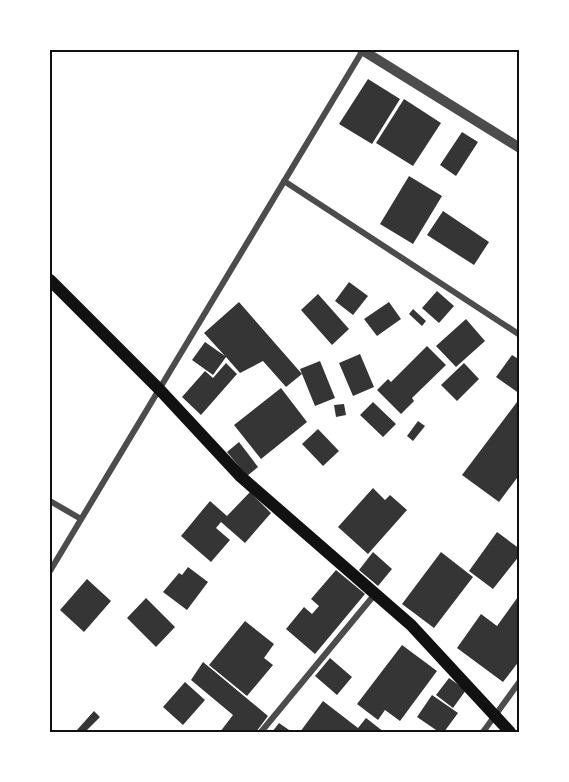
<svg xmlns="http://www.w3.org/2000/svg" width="569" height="782" font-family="Arial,sans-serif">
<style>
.building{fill:#353535}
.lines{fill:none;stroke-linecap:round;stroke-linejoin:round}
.minor{stroke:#4c4c4c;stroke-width:6}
.tertiary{stroke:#4c4c4c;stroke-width:10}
.secondary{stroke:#111;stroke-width:12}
.neatline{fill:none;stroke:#111;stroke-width:2}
</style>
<rect width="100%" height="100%" fill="#fff"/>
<path class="building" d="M368,79L400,99L372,144L339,124Z
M404,99L441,123L413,166L376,143Z
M462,132L478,142L456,176L440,165Z
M409,176L442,196L413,244L380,224Z
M443,211L489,242L474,265L427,235Z
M349,282L368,296L353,315L335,301Z
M437,291L454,306L439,323L422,308Z
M318,294L349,329L332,345L301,310Z
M239,302L302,374L286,387L263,361L240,373L226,357L213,375L192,360L205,342L225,356L204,333Z
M389,302L401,319L377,336L364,319Z
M413,309L426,321L422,326L409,314Z
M466,319L485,341L456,367L436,346Z
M427,346L446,365L412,398L414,401L401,414L377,390L388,379L391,382Z
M360,354L374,387L353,396L339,363Z
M512,355L520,360V394L496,377Z
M320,361L335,398L315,406L300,369Z
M226,363L237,374L201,415L182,397L205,371L213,378Z
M464,363L479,379L457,401L441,385Z
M281,388L307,422L261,459L234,425Z
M520,398V474L499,502L462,475Z
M373,402L396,424L383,437L360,415Z
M344,404L346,415L336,417L334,405Z
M418,421L425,426L413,441L407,436Z
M318,429L339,451L323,466L302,444Z
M239,442L258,467L247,476L227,452Z
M373,488L385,500L390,495L407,510L368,554L338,527Z
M250,492L271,513L245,543L221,522L216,528L230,540L211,562L181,536L210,501L227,516Z
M497,532L520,549V555L493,589L469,571Z
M373,552L392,569L378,586L359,570Z
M441,552L473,577L434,628L402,604Z
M188,567L208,582L187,610L163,592L179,573L182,575Z
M336,570L365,594L315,654L286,629L304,607L312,614L319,606L311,599Z
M87,579L111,601L84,632L60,610Z
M520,594V660L503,682L457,648L481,614L497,626Z
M146,598L175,627L156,647L127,618Z
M245,621L274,644L264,658L273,665L247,696L209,665Z
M402,645L437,671L400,721L385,710L378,720L357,704Z
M330,658L352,677L337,695L315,676Z
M203,662L268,716L256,732H220L233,715L191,680Z
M449,678L466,690L453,708L436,695Z
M185,682L205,700L183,725L163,707Z
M432,695L458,713L444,732H439L417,717Z
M323,701L358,728L366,718L384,732H300Z
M94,711L100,717L85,732H80L77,730Z
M279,723L292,732H272Z"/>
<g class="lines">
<path class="minor" d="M284,181L520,335
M50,501L81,519
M50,571L363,50
M261,732L375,594
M483,732L520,681"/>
<path class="tertiary" d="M362,50L520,148"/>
<path class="secondary" d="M50,280L160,390L240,476L411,625L510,732"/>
</g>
<rect width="569" height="782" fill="none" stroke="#ffffff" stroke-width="102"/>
<rect x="51" y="51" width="467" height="680" class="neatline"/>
</svg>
